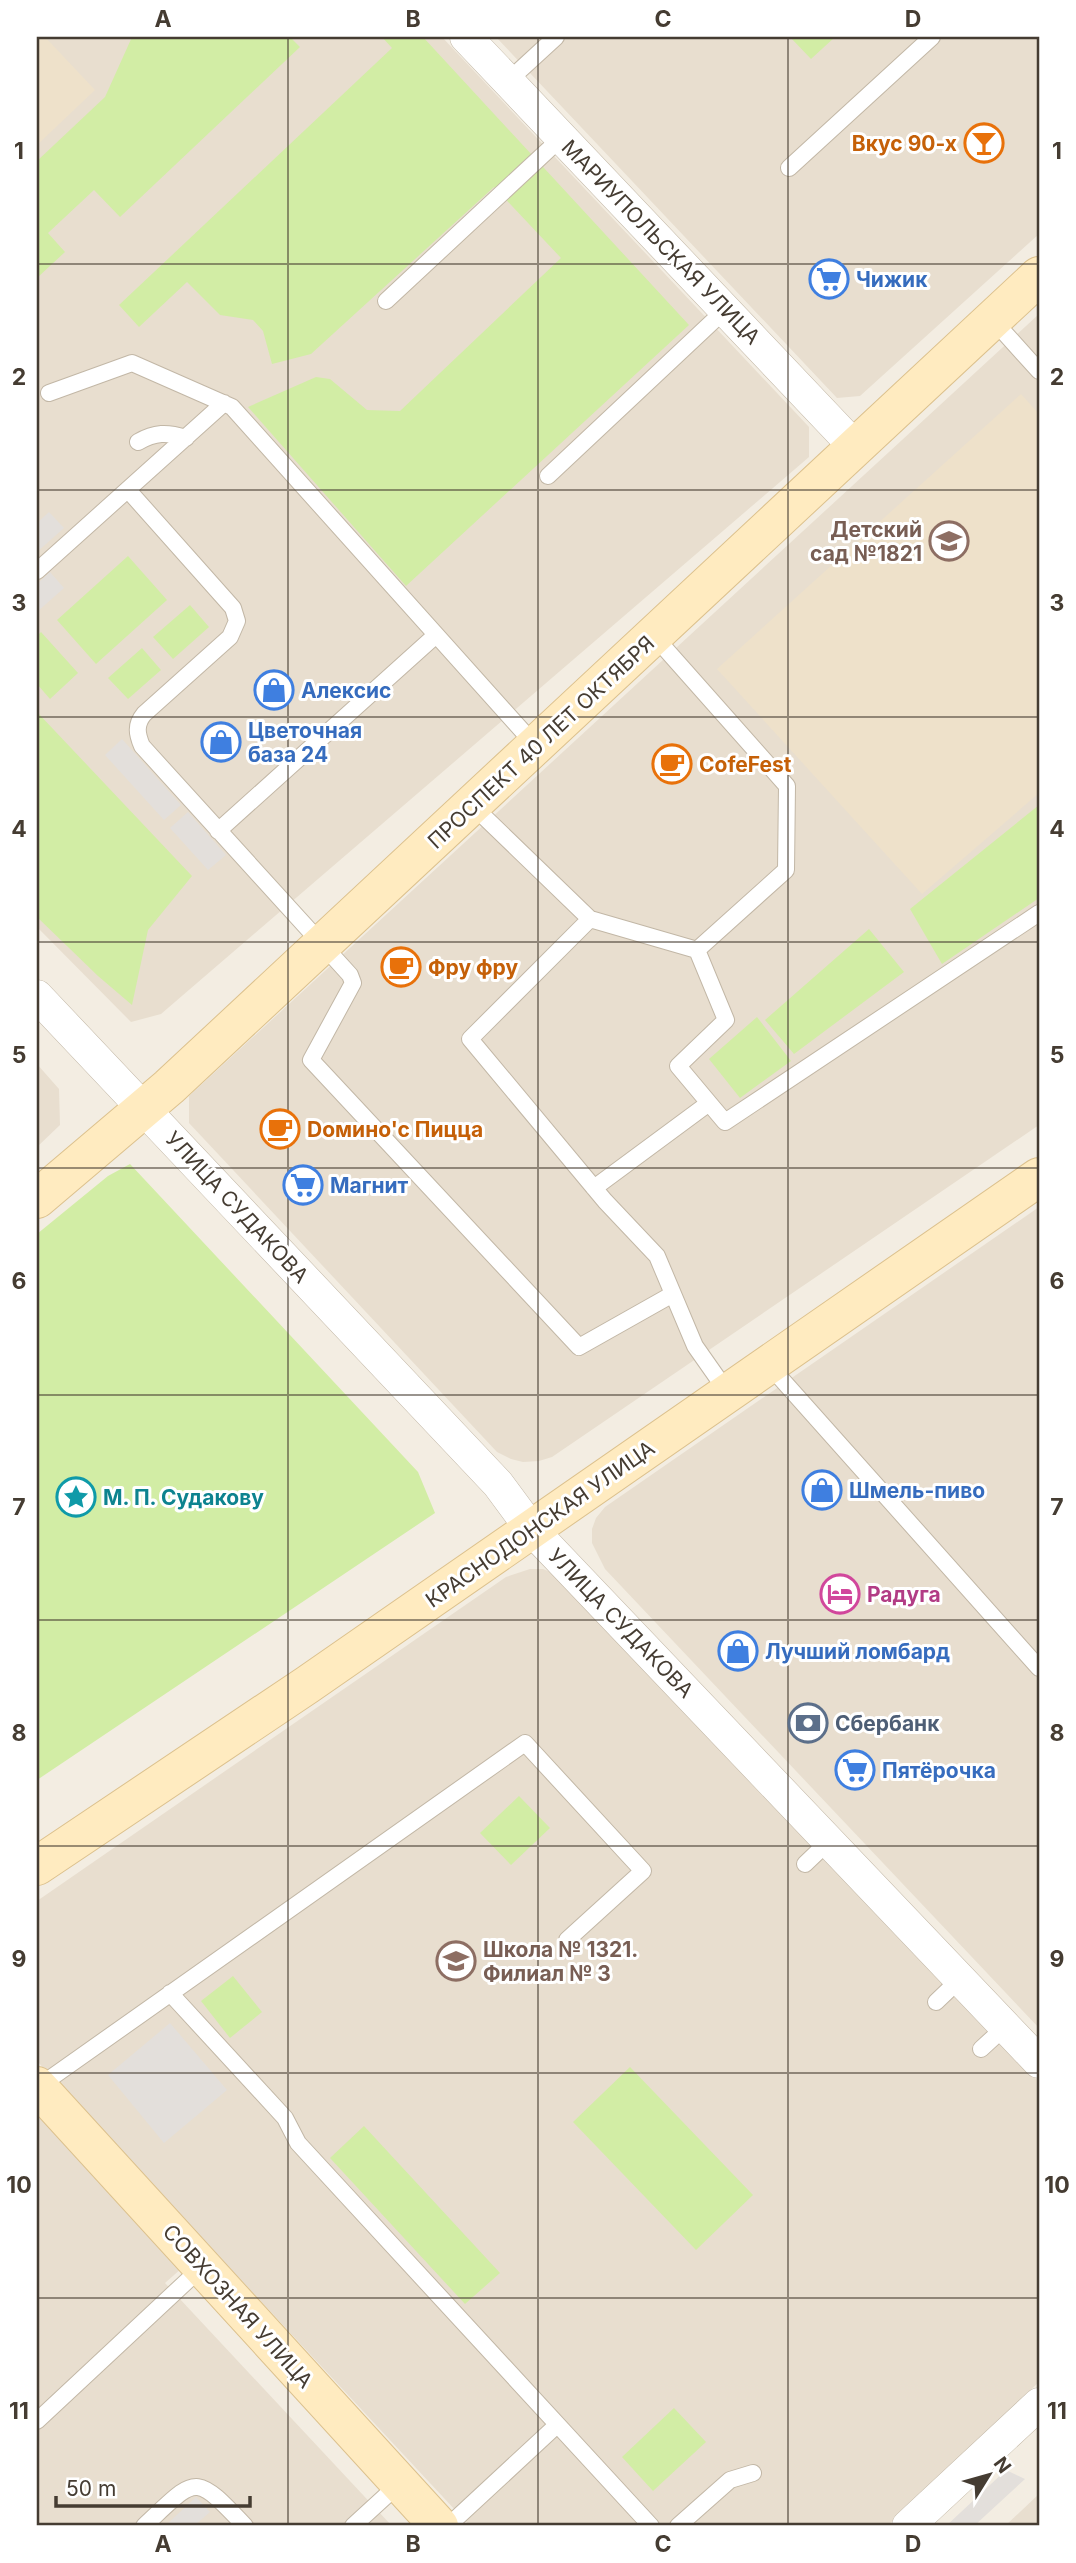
<svg xmlns="http://www.w3.org/2000/svg" width="1076" height="2563" font-family="Inter,sans-serif">
<style>
.residential{fill:#e8decf}
.education{fill:#eee1ca}
.green{fill:#d2eda5}
.parking{fill:#e3dfdb}
.lines{fill:none;stroke-linecap:round;stroke-linejoin:round}
.lane-casing{stroke:#c2b7a6;stroke-width:18}
.street-casing{stroke:#c2b7a6;stroke-width:33}
.secondary-casing{stroke:#dcc18d;stroke-width:40}
.lane{stroke:#fff;stroke-width:16}
.street{stroke:#fff;stroke-width:32}
.secondary{stroke:#ffebc0;stroke-width:38}
.grid{fill:none;stroke:#453c32;stroke-width:2;stroke-opacity:0.55}
.labels{text-anchor:middle;dominant-baseline:central;stroke-width:6;stroke-linejoin:round;paint-order:stroke}
.food-label{font-size:21px;font-weight:bold;fill:#c56008;stroke:#fff;text-anchor:start}
.street-label{font-size:21px;fill:#453c32;stroke:#fff}
.shop-label{font-size:21px;font-weight:bold;fill:#366cbe;stroke:#fff;text-anchor:start}
.education-label{font-size:21px;font-weight:bold;fill:#785e54;stroke:#fff;text-anchor:end}
.culture-label{font-size:21px;font-weight:bold;fill:#0d838f;stroke:#fff;text-anchor:start}
.hotel-label{font-size:21px;font-weight:bold;fill:#b23c85;stroke:#fff;text-anchor:start}
.service-label{font-size:21px;font-weight:bold;fill:#4e5e75;stroke:#fff;text-anchor:start}
.neatline{fill:none;stroke:#453c32;stroke-width:2.5}
.grid-label{font-size:23px;text-anchor:middle;font-weight:bold;fill:#453c32}
</style>
<rect width="100%" height="100%" fill="#f3ede2"/>
<path class="residential" d="M37,37H442L809,427V457L161,1014L131,1022L37,927Z
M496,37H1039V234L860,396L837,398Z
M1039,314V1125L552,1457L539,1461L523,1462L511,1459L497,1452L189,1123V1096Z
M37,1064L59,1089L60,1125L37,1147Z
M1039,1207V2028L605,1569L592,1543V1529L596,1518L605,1507Z
M530,1569H543L560,1576L1039,2082V2382L887,2526H470L37,2061V1901L506,1577Z
M37,2111L182,2268L165,2283L392,2526H37Z
M1039,2494V2526H1005Z"/>
<path class="education" d="M37,37H45L95,90L37,145Z
M1021,394L1039,414V793L922,894L717,669Z"/>
<path class="green" d="M132,37H290L300,47L120,217L94,190L48,233L65,252L37,278V161L105,97Z
M382,37H423L689,325L406,586L248,407L316,377L330,379L367,410L400,411L561,258L494,187L311,354L272,364L263,331L253,320L220,315L187,282L139,327L119,305L392,48Z
M790,37H835L811,59Z
M128,556L167,600L96,664L57,620Z
M190,605L209,627L173,659L153,637Z
M41,632L78,673L50,699L37,684V636Z
M142,648L161,670L128,699L108,678Z
M37,712L192,876L148,930L132,1005L98,976L37,917Z
M1039,805V898L942,964L910,909Z
M869,929L904,972L794,1054L765,1020Z
M757,1017L791,1061L740,1098L709,1059Z
M130,1164L418,1472L435,1513L37,1780V1234L108,1176Z
M519,1796L550,1828L511,1865L480,1833Z
M233,1976L262,2012L230,2038L201,2001Z
M630,2067L753,2195L696,2250L573,2122Z
M364,2126L500,2273L465,2304L330,2158Z
M674,2408L706,2442L653,2491L622,2457Z"/>
<path class="parking" d="M49,512L64,528L37,552V523Z
M50,572L64,588L37,612V584Z
M122,739L181,805L164,820L105,755Z
M188,812L226,855L208,870L170,828Z
M170,2023L227,2090L164,2143L108,2075Z
M1006,2470L1025,2479L974,2526H946Z
M196,2497L210,2512L194,2526H165Z"/>
<g class="lines">
<g class="lane-casing">
<path id="lane" d="M508,81L556,37
M789,168L932,37
M386,301L561,138
M993,320L1039,371
M49,393L132,363L232,407L535,745
M138,442C155,432 167,432 186,438
M548,476L726,309
M128,490L233,608L237,621L230,637L144,714C135,725 137,734 142,746L350,975L353,983L311,1060L579,1347L673,1294
M37,571L224,403
M473,806L590,919L470,1039L605,1201L657,1256L695,1346L728,1393
M218,831L436,635
M590,919L697,950L786,870L787,786L654,636
M709,1103L725,1122L1039,913
M594,1188L709,1103L678,1066L726,1020L697,950
M768,1364L1039,1668
M805,1864L829,1841
M170,1993L285,2118L298,2143L651,2526
M936,2002L960,1979
M981,2049L1006,2026
M38,2087L525,1743L643,1871L567,1940
M37,2421L202,2267
M144,2526C197,2477 193,2471 245,2526
M353,2526L400,2483
M448,2526L557,2425
M678,2526L730,2480L753,2473"/>
</g>
<g class="street-casing">
<path id="street" d="M466,37L856,448
M37,996L498,1484L532,1530L1039,2062
M908,2526L1039,2404"/>
</g>
<g class="secondary-casing">
<path id="secondary" d="M37,1199L169,1087L1039,276
M37,1866L307,1685L1039,1177
M37,2086L439,2526"/>
</g>
<use href="#lane" class="lane"/>
<use href="#street" class="street"/>
<use href="#secondary" class="secondary"/>
</g>
<path class="grid" d="M288,37V2526M538,37V2526M788,37V2526M37,264H1039M37,490H1039M37,717H1039M37,942H1039M37,1168H1039M37,1395H1039M37,1620H1039M37,1846H1039M37,2073H1039M37,2298H1039"/>
<defs>
<g id="bar-ring" transform="scale(2.0125)"><circle r="9.5" fill="#fff" stroke="#e8710a" stroke-width="1.5"/><path d="M-6-5H6L.8 .8V4.5H3.5V6h-7V4.5H-.8V.8Z" fill="#e8710a"/></g>
<g id="supermarket-ring" transform="scale(2.0125)"><circle r="9.5" fill="#fff" stroke="#3f7fe0" stroke-width="1.5"/><path d="M-6-5.5h2.5l.6 2H6L4.5 2H-2.5L-4.4-4H-6ZM-1.5 3.2a1.3 1.3 0 1 0 .1 0ZM3 3.2a1.3 1.3 0 1 0 .1 0Z" fill="#3f7fe0"/></g>
<g id="school-ring" transform="scale(2.0125)"><circle r="9.5" fill="#fff" stroke="#8d6e63" stroke-width="1.5"/><path d="M0-5L7-2L0 1L-7-2ZM-4 1L0 2.5L4 1V4Q0 6-4 4Z" fill="#8d6e63"/></g>
<g id="shop-ring" transform="scale(2.0125)"><circle r="9.5" fill="#fff" stroke="#3f7fe0" stroke-width="1.5"/><path d="M-5-2.5h2.3a2.7 3.5 0 0 1 5.4 0H5L5.5 6h-11ZM-1.5-2.5h3a1.5 2.3 0 0 0-3 0Z" fill="#3f7fe0"/></g>
<g id="cafe-ring" transform="scale(2.0125)"><circle r="9.5" fill="#fff" stroke="#e8710a" stroke-width="1.5"/><path d="M-5.5-4.5H6V0H3Q3 3.5 0 3.5H-2.5Q-5.5 3.5-5.5 0ZM3-3.2v2h1.7v-2ZM-6 4.5H4V6H-6Z" fill="#e8710a"/></g>
<g id="sight-ring" transform="scale(2.0125)"><circle r="9.5" fill="#fff" stroke="#0f9aa8" stroke-width="1.5"/><path d="M0-6L1.8-2.2L6-1.7L2.9 1.2L3.7 5.4L0 3.3L-3.7 5.4L-2.9 1.2L-6-1.7L-1.8-2.2Z" fill="#0f9aa8"/></g>
<g id="hotel-ring" transform="scale(2.0125)"><circle r="9.5" fill="#fff" stroke="#d1479c" stroke-width="1.5"/><path d="M-6-4.5h1.5V1H6V5H4.5V3h-9V5H-6ZM-4 0a1.8 1.8 0 1 1 3.6 0ZM.5 0V-2.5h3Q6-2.5 6 0Z" fill="#d1479c"/></g>
<g id="bank-ring" transform="scale(2.0125)"><circle r="9.5" fill="#fff" stroke="#5c6f8a" stroke-width="1.5"/><path d="M-6-4H6V4H-6ZM0-2.3a2.3 2.3 0 1 0 0 4.6a2.3 2.3 0 1 0 0-4.6Z" fill="#5c6f8a"/></g>
</defs>
<g fill-rule="evenodd">
<use href="#bar-ring" x="984" y="143"/>
<use href="#supermarket-ring" x="829" y="279"/>
<use href="#school-ring" x="949" y="541"/>
<use href="#shop-ring" x="274" y="690"/>
<use href="#shop-ring" x="221" y="742"/>
<use href="#cafe-ring" x="672" y="764"/>
<use href="#cafe-ring" x="401" y="967"/>
<use href="#cafe-ring" x="280" y="1129"/>
<use href="#supermarket-ring" x="303" y="1185"/>
<use href="#shop-ring" x="822" y="1490"/>
<use href="#sight-ring" x="76" y="1497"/>
<use href="#hotel-ring" x="840" y="1594"/>
<use href="#shop-ring" x="738" y="1651"/>
<use href="#bank-ring" x="808" y="1723"/>
<use href="#supermarket-ring" x="855" y="1770"/>
<use href="#school-ring" x="456" y="1961"/>
</g>
<g class="labels">
<g class="food-label">
<text x="957" y="143" text-anchor="end">Вкус 90-х</text>
<text x="699" y="764">CofeFest</text>
<text x="428" y="967">Фру фру</text>
<text x="307" y="1129">Dомино'с Пицца</text>
</g>
<g class="street-label">
<text transform="translate(661 242) rotate(46)">МАРИУПОЛЬСКАЯ УЛИЦА</text>
<text transform="translate(541 742) rotate(-43)">ПРОСПЕКТ 40 ЛЕТ ОКТЯБРЯ</text>
<text transform="translate(237 1207) rotate(47)">УЛИЦА СУДАКОВА</text>
<text transform="translate(540 1524) rotate(-35)">КРАСНОДОНСКАЯ УЛИЦА</text>
<text transform="translate(621 1623) rotate(46)">УЛИЦА СУДАКОВА</text>
<text transform="translate(238 2306) rotate(48)">СОВХОЗНАЯ УЛИЦА</text>
</g>
<g class="shop-label">
<text x="856" y="279">Чижик</text>
<text x="301" y="690">Алексис</text>
<text x="248" y="730">Цветочная<tspan x="248" dy="24">база 24</tspan></text>
<text x="330" y="1185">Магнит</text>
<text x="849" y="1490">Шмель-пиво</text>
<text x="765" y="1651">Лучший ломбард</text>
<text x="882" y="1770">Пятёрочка</text>
</g>
<g class="education-label">
<text x="922" y="529">Детский<tspan x="922" dy="24">сад №1821</tspan></text>
<text x="483" y="1949" text-anchor="start">Школа № 1321.<tspan x="483" dy="24">Филиал № 3</tspan></text>
</g>
<g class="culture-label">
<text x="103" y="1497">М. П. Судакову</text>
</g>
<g class="hotel-label">
<text x="867" y="1594">Радуга</text>
</g>
<g class="service-label">
<text x="835" y="1723">Сбербанк</text>
</g>
</g>
<rect width="1076" height="2563" fill="none" stroke="#ffffff" stroke-width="77"/>
<g transform="translate(989 2475) rotate(53)" stroke="#ffffff" stroke-width="5" paint-order="stroke">
<path d="M0-5L12 26L0 18L-12 26Z" fill="#453c32"/>
<text y="-10" font-size="19" font-weight="bold" text-anchor="middle" fill="#453c32">N</text>
</g>
<path d="M56 2496v10h194v-10" fill="none" stroke="#453c32" stroke-width="3.5"/>
<text x="66" y="2496" font-size="21" fill="#453c32" stroke="#ffffff" stroke-width="5" paint-order="stroke">50 m</text>
<rect x="38" y="38" width="1000" height="2486" class="neatline"/>
<g class="grid-label">
<text x="163" y="27">A</text>
<text x="413" y="27">B</text>
<text x="663" y="27">C</text>
<text x="913" y="27">D</text>
<text x="19" y="159">1</text>
<text x="1057" y="159">1</text>
<text x="19" y="385">2</text>
<text x="1057" y="385">2</text>
<text x="19" y="611">3</text>
<text x="1057" y="611">3</text>
<text x="19" y="837">4</text>
<text x="1057" y="837">4</text>
<text x="19" y="1063">5</text>
<text x="1057" y="1063">5</text>
<text x="19" y="1289">6</text>
<text x="1057" y="1289">6</text>
<text x="19" y="1515">7</text>
<text x="1057" y="1515">7</text>
<text x="19" y="1741">8</text>
<text x="1057" y="1741">8</text>
<text x="19" y="1967">9</text>
<text x="1057" y="1967">9</text>
<text x="19" y="2193">10</text>
<text x="1057" y="2193">10</text>
<text x="19" y="2419">11</text>
<text x="1057" y="2419">11</text>
<text x="163" y="2552">A</text>
<text x="413" y="2552">B</text>
<text x="663" y="2552">C</text>
<text x="913" y="2552">D</text>
</g>
</svg>
